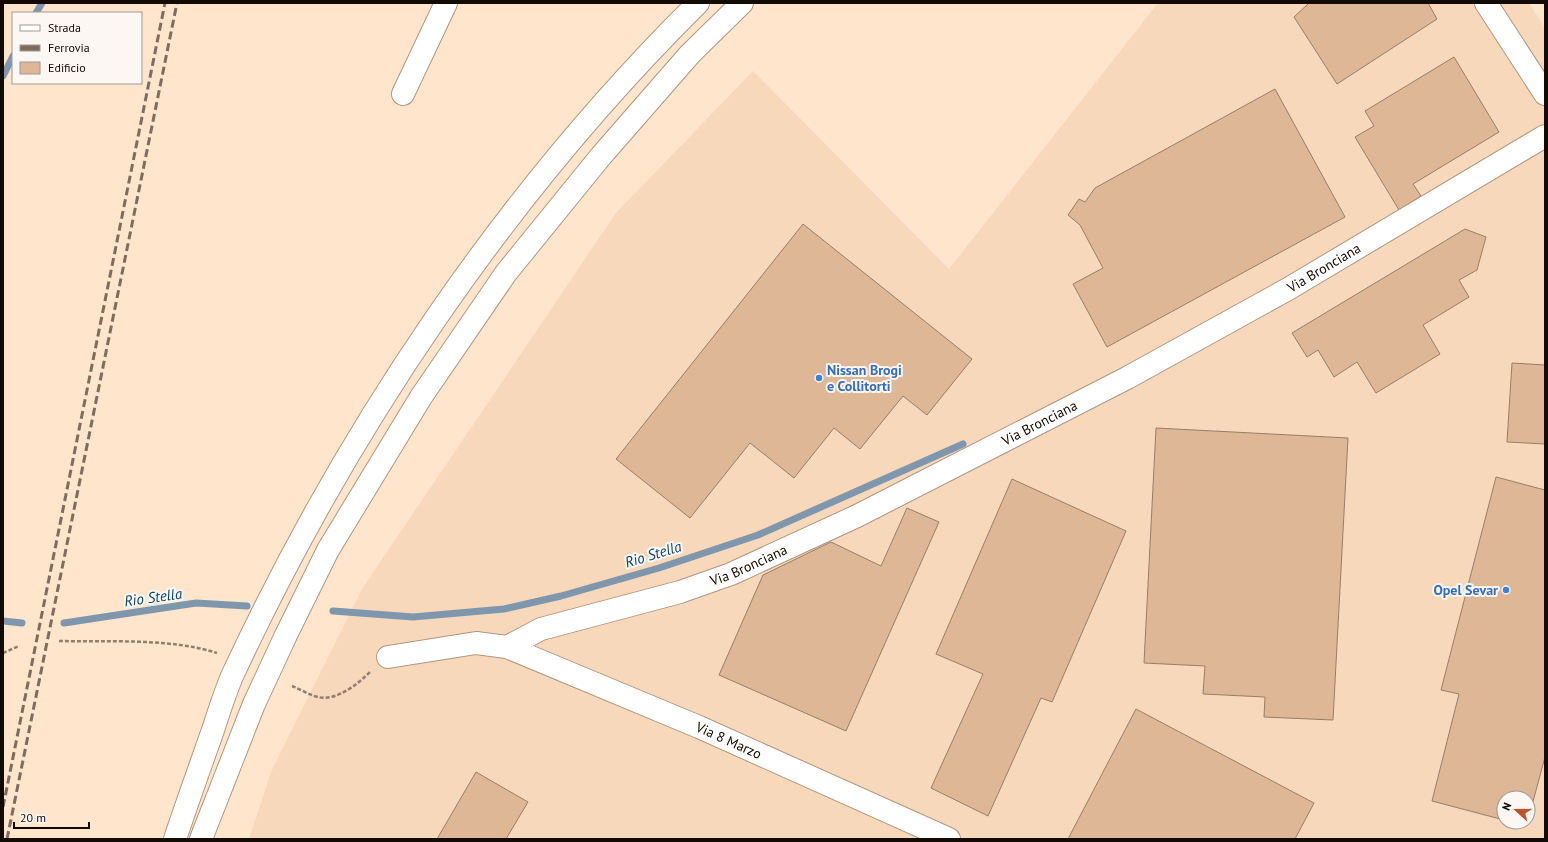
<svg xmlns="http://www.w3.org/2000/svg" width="1548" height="842" font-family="'PT Sans',sans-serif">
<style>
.built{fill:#f8d8ba;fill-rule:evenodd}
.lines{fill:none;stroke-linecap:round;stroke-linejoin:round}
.stream{stroke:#7f97ad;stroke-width:7}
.building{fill:#ddb796;stroke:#977e69}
.minor-casing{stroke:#af9780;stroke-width:24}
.trunk-casing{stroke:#af9780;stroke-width:24}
.path{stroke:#907e6e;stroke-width:2.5;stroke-dasharray:4 2;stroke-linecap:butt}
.minor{stroke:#fff;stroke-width:22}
.trunk{stroke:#fff;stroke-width:22}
.rail{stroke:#7e6d5e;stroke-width:3;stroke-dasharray:8 4;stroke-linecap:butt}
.shop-dot{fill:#3f7fe0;stroke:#fcf7f2;stroke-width:1.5}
.labels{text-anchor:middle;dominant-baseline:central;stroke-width:4;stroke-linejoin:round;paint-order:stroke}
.street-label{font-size:14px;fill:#130a04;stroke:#fcf7f2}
.shop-label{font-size:14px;font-weight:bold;fill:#366cbe;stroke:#fcf7f2;text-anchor:start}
.water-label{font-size:15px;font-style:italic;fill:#0a4771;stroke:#fcf7f2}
</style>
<rect width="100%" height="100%" fill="#ffe5cc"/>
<path class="built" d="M1158,3H1529L1545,28V839H249L271,772L362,589L616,213L753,71L949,269ZM1504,798H1528V822H1504Z"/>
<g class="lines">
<path class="stream" d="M36,13L42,3
M3,76L13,56
M333,611L413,617L504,609L561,596L659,568L758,535L963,444
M3,621L22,623
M64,623L196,603L247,606"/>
</g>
<path class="building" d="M1309,3H1428L1437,19L1337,84L1294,17Z
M1454,57L1499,132L1413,184L1421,196L1399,210L1355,137L1374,126L1365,111Z
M1275,89L1345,217L1107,347L1073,284L1103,268L1080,225L1068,215L1079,199L1085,202L1095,188Z
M803,224L972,359L927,415L903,396L860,449L834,428L794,478L750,443L690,518L616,459Z
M1465,229L1486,237L1477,270L1459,280L1469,297L1423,325L1440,354L1376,393L1357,362L1334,377L1318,350L1307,357L1292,333Z
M1512,363L1545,365V444L1507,442Z
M1156,428L1348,438L1333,720L1264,717L1265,697L1203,694L1205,666L1144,663Z
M1496,477L1545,490V757L1528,820V798H1504V820L1432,801L1459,694L1441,690Z
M1012,479L1126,531L1052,702L1041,698L988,816L931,788L983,674L936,654Z
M907,508L939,522L846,731L719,675L763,575L831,542L881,566Z
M1136,709L1314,803L1295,839H1068Z
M476,772L528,802L506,839H437Z
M1513,822H1527L1526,826Z"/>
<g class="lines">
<g class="minor-casing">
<g id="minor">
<path d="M1486,3L1545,94"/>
<path d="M403,94L446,3"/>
<path id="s1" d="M507,647L541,629L680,592L731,574L857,516L1127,378L1288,289L1545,136"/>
<path id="s2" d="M388,657L476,643L507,647L699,727L949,839"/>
</g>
</g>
<g class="trunk-casing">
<path id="trunk" d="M175,839C187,803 200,767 213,730C219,712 225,692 233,674C347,429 505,194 698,3
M201,839L254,704L286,635L328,550L421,397L506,273L601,156L690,54L742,3"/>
</g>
<path class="path" d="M59,641C108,642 171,638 217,653
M3,653L19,646
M292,686C300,689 309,695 318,697C336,702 359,683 370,672"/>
<use href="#minor" class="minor"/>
<use href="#trunk" class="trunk"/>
<path class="rail" d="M3,807L165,3
M7,839L177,3"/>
</g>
<g class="shop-dot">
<circle cx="819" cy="378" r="4"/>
<circle cx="1506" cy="590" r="4"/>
</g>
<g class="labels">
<g class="street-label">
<text stroke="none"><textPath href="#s1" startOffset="904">Via Bronciana</textPath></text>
<text stroke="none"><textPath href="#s1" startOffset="580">Via Bronciana</textPath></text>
<text stroke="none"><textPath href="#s1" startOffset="256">Via Bronciana</textPath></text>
<text stroke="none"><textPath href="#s2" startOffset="361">Via 8 Marzo</textPath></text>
</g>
<g class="shop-label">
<text x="827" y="370">Nissan Brogi<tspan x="827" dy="16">e Collitorti</tspan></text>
<text x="1498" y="590" text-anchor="end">Opel Sevar</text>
</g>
<g class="water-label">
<text transform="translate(653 554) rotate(-17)">Rio Stella</text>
<text transform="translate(153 597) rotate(-8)">Rio Stella</text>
</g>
</g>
<rect width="1548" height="842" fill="none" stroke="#130a04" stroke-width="8"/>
<rect x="12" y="12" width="130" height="72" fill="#fcf7f2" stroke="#9f9893"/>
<rect x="20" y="25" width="20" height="6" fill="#ffffff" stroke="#9f9893"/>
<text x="48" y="32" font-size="12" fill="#130a04">Strada</text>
<rect x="20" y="45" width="20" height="6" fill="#7e6d5e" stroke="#9f9893"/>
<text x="48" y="52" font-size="12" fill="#130a04">Ferrovia</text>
<rect x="20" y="62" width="20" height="12" fill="#ddb796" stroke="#9f9893"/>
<text x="48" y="72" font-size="12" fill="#130a04">Edificio</text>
<g transform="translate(1516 810) rotate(291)"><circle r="19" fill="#fcf7f2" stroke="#9f9893"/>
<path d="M0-3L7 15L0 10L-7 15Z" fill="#bc552b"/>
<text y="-6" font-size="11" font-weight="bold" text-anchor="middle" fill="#130a04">N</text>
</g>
<path d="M14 822v6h75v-6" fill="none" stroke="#130a04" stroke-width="2"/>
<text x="20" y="822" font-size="12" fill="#130a04" stroke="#fcf7f2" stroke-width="3" paint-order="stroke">20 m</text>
</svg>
